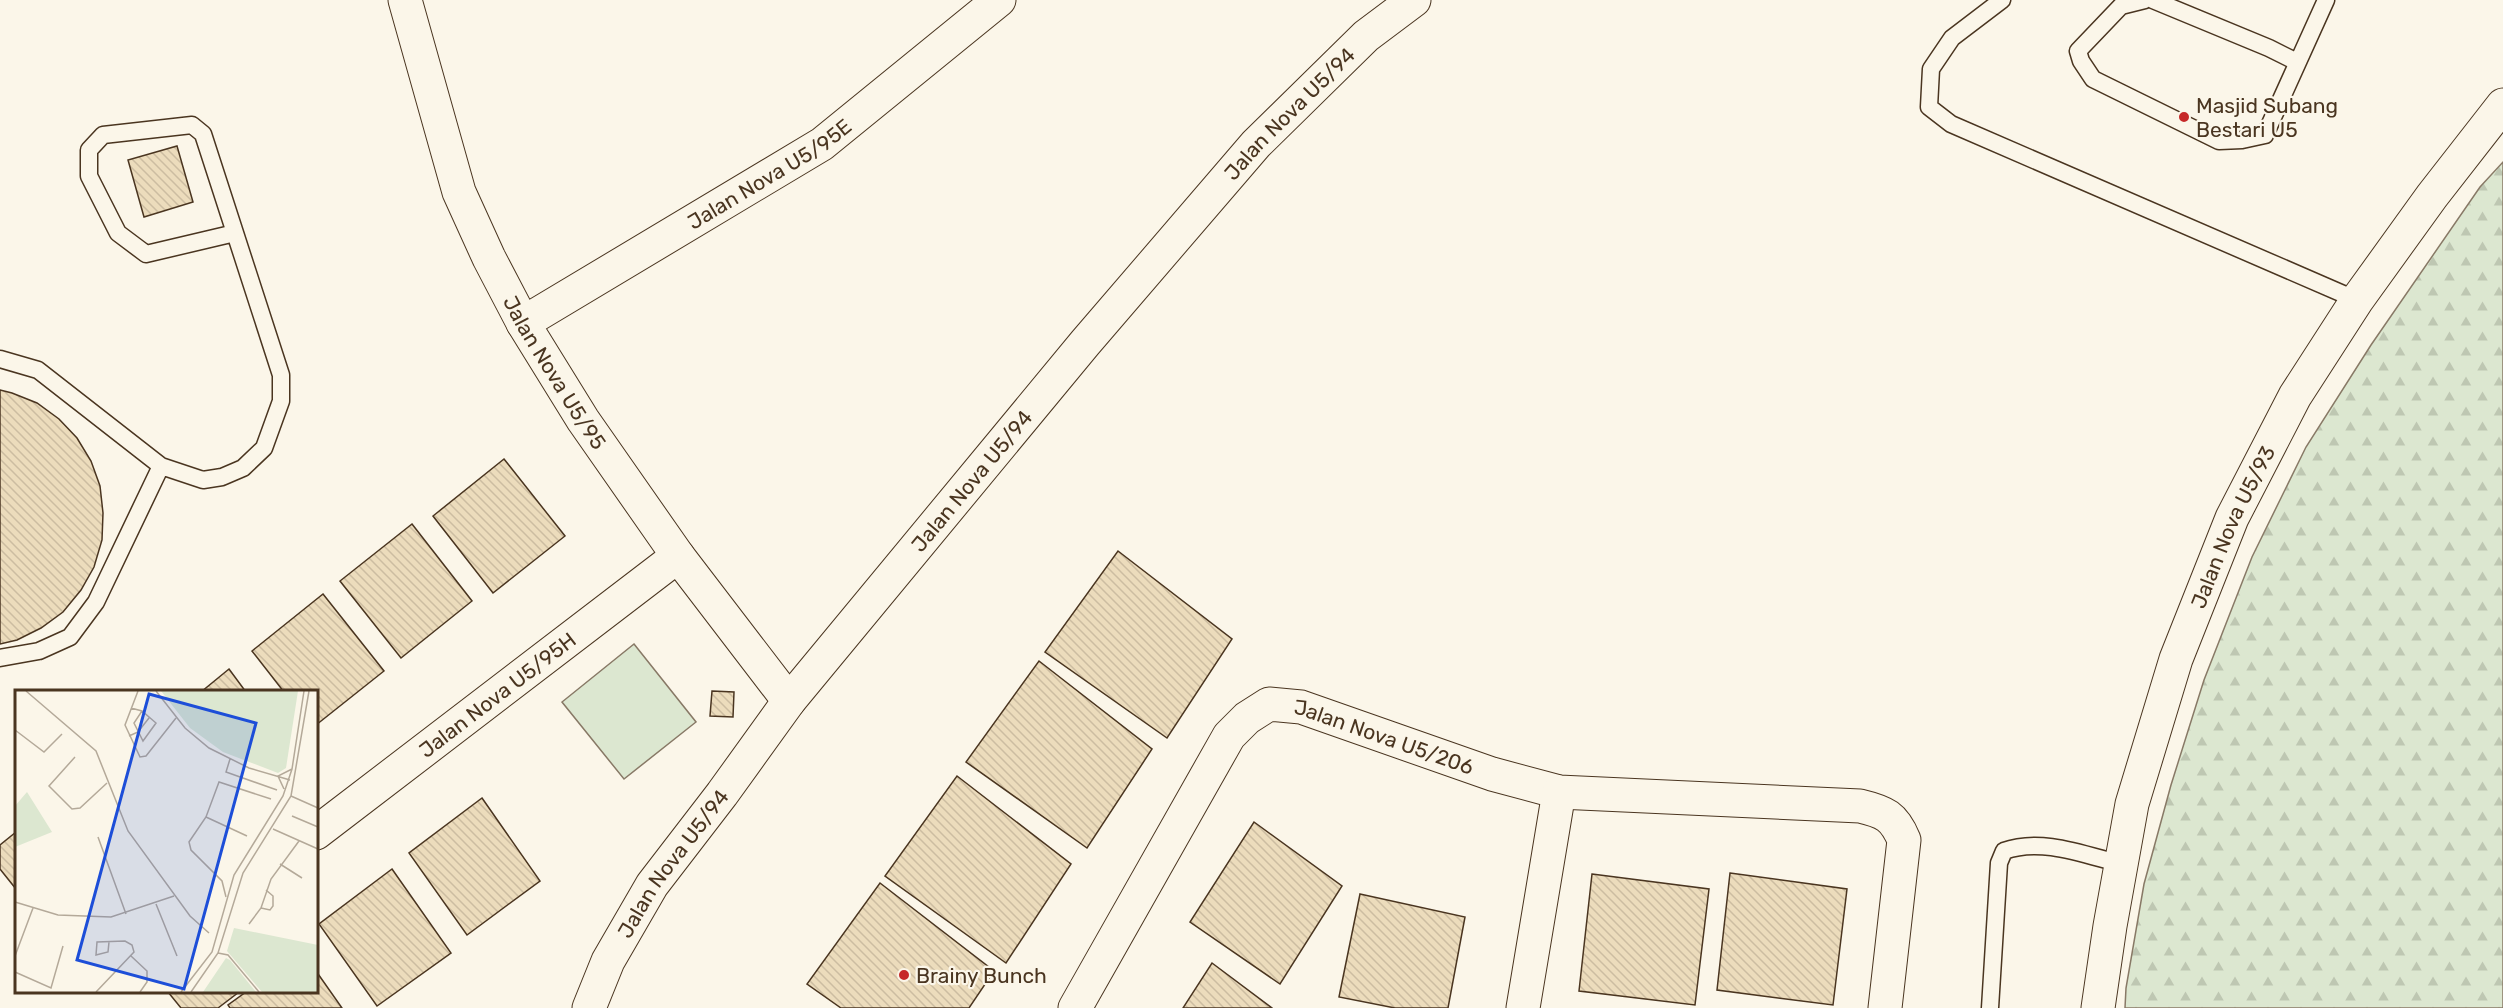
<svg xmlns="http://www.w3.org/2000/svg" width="2503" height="1008" font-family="Rubik,sans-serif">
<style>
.forest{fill:url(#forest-firs);stroke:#887966;stroke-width:1.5}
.pitch{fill:#dce7d0;stroke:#887966;stroke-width:1.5}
.building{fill:url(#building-back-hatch);stroke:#4a3520;stroke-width:1.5}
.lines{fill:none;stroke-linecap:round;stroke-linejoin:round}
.service-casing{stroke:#4a3520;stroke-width:19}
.minor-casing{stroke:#4a3520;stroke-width:35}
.tertiary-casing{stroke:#4a3520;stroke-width:35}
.service{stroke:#fbf6e9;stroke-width:16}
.minor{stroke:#fbf6e9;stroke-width:33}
.tertiary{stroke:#fbf6e9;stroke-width:33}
.poi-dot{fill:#c62828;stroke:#fbf6e9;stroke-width:2}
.labels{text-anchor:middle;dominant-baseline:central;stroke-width:4.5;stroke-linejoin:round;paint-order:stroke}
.poi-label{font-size:21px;fill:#4a3520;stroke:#fbf6e9;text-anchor:start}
.street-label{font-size:21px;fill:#4a3520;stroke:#fbf6e9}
.inset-road{fill:none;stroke:#b4a999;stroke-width:1.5}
.view{fill:#1d4ed8;fill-opacity:0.15;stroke:#1d4ed8;stroke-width:3}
.inset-edge{fill:none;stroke:#4a3520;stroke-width:3}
</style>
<defs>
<pattern id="forest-firs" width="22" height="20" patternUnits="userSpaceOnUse" patternTransform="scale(1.5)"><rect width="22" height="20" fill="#dce7d0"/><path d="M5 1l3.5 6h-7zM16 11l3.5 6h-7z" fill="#bec7b2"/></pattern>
<pattern id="building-back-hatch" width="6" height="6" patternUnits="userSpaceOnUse" patternTransform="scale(1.5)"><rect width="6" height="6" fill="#ecdcbc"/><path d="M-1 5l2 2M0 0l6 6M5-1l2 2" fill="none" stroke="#ccbda1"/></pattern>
</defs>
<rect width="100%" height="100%" fill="#fbf6e9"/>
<path class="forest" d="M2503,162V1008H2125L2126,988L2144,884L2171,785L2204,680L2252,557L2306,447L2371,345L2480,187Z"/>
<path class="pitch" d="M634,644L696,722L624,779L562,702Z"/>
<path class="building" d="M177,146L193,202L144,217L128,160Z
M0,390L12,393L37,403L59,419L77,438L91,461L100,486L103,513L102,540L94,567L81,590L63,612L41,628L17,640L0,644Z
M504,459L565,536L493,593L433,516Z
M412,524L472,601L401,658L340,581Z
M1118,551L1232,639L1167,738L1045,652Z
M323,594L384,671L316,725V692H284L252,651Z
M1039,661L1152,749L1087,848L966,762Z
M229,669L246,692H201Z
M712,691L734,692L733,717L710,716Z
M957,776L1071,864L1006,963L885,876Z
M482,798L540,881L467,935L409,853Z
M1254,822L1342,886L1280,984L1190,922Z
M16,832V889L0,869V845Z
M392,869L451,953L377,1006L319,924Z
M1730,873L1847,889L1833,1005L1717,990Z
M1592,874L1709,889L1695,1005L1579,991Z
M880,883L994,971L969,1008H841L807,984Z
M1360,894L1465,917L1448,1008H1395L1339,997Z
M1212,963L1272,1008H1183Z
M316,971L342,1008H230L228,1005L246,992H316Z
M168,992H239L218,1008H181Z"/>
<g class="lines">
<g class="service-casing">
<path id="service" d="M2002,0L1952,38L1931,69L1929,107L1951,124L2357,300
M2145,0L2121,6L2078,51L2081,61L2093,79L2219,141L2242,140L2265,135L2326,0
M2153,0L2269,48L2297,62
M0,359L38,370L161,466L203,480L222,477L243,468L264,448L281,401V375L203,134L192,125L103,135L89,150V176L118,233L146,254L235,233
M0,658L39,651L70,637L96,602L161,466
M1990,1008L1999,863L2004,851C2041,837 2085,855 2121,864"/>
</g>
<g class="minor-casing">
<g id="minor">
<path id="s1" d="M405,0L459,192L489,258L523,323L583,420L678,556L789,701"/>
<path id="s2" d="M523,323L822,144L999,0"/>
<path id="s3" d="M316,833L678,556"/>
<path id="s4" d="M1075,1008L1229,736L1247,718L1269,704L1301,707L1492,774L1559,792L1860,806C1885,812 1894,816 1904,840L1885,1008"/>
<path d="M1523,1008L1559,792"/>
<path id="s5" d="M2098,1008L2110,926L2132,804L2176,659L2232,518L2295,396L2357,300L2432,196L2503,105"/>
</g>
</g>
<g class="tertiary-casing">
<g id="tertiary">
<path id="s6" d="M589,1008L608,961L652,885L722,794L789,701L1085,343L1256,144L1366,36L1414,0"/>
</g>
</g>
<use href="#service" class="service"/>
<use href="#minor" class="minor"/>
<use href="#tertiary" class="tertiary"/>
</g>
<g class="poi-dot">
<circle cx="2184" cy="117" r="6"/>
<circle cx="904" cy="975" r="6"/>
</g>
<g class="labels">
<g class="poi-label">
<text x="2196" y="105">Masjid Subang<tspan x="2196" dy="24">Bestari U5</tspan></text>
<text x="916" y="975">Brainy Bunch</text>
</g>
<g class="street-label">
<text stroke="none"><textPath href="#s6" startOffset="1140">Jalan Nova U5/94</textPath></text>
<text stroke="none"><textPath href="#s2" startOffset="288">Jalan Nova U5/95E</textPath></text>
<text stroke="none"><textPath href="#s1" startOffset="404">Jalan Nova U5/95</textPath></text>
<text stroke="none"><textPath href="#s6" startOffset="654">Jalan Nova U5/94</textPath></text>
<text stroke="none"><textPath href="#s5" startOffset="502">Jalan Nova U5/93</textPath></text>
<text stroke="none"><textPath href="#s3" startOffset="228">Jalan Nova U5/95H</textPath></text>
<text stroke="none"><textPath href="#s4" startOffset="484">Jalan Nova U5/206</textPath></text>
<text stroke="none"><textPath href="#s6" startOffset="168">Jalan Nova U5/94</textPath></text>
</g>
</g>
<g transform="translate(15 690)">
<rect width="303" height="303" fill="#fbf6e9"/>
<path d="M12,102L37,142L0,157V116Z" fill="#dce7d0"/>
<path d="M146,1H283L271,78L263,83L208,62L175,38ZM219,238L303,255V302H247L212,261ZM211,268L215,270L241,302H188Z" fill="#dce7d0"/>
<path class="inset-road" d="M11,1L81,61L113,141L175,226L194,243M123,1L110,35L125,67L131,66L161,28M141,1L170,38L194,58L234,78L275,90M116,18L127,21L141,33L128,51L119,33L127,21M0,40L29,62L47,44M114,46L123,42L134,28M60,67L34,96L57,119L65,118L92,93M215,69L211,82L262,100M269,99L263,86L277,79M276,106L303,118M277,126L303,137M191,127L232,146M258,139L303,159M83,147L111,224M265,174L287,188M211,207L207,191L176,160L174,152L191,127L204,92L256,109M0,212L43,225L96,227L159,206M141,214L162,266M246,218L255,220L258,216V206L251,200M234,234L246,218L256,189L284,151M203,263L213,265L244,302M0,266L18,218M116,266L132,281V292L125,302M0,282L36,298L48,256M81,302L119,262L117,255L110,251L82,252L81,265L93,262L94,252M166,302L197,262L219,185L268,106L277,79L289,1M176,302L203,263L228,183L276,106L294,1"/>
<path class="view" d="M134,4L241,33L169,299L62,270Z"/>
<rect width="303" height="303" class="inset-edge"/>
</g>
</svg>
